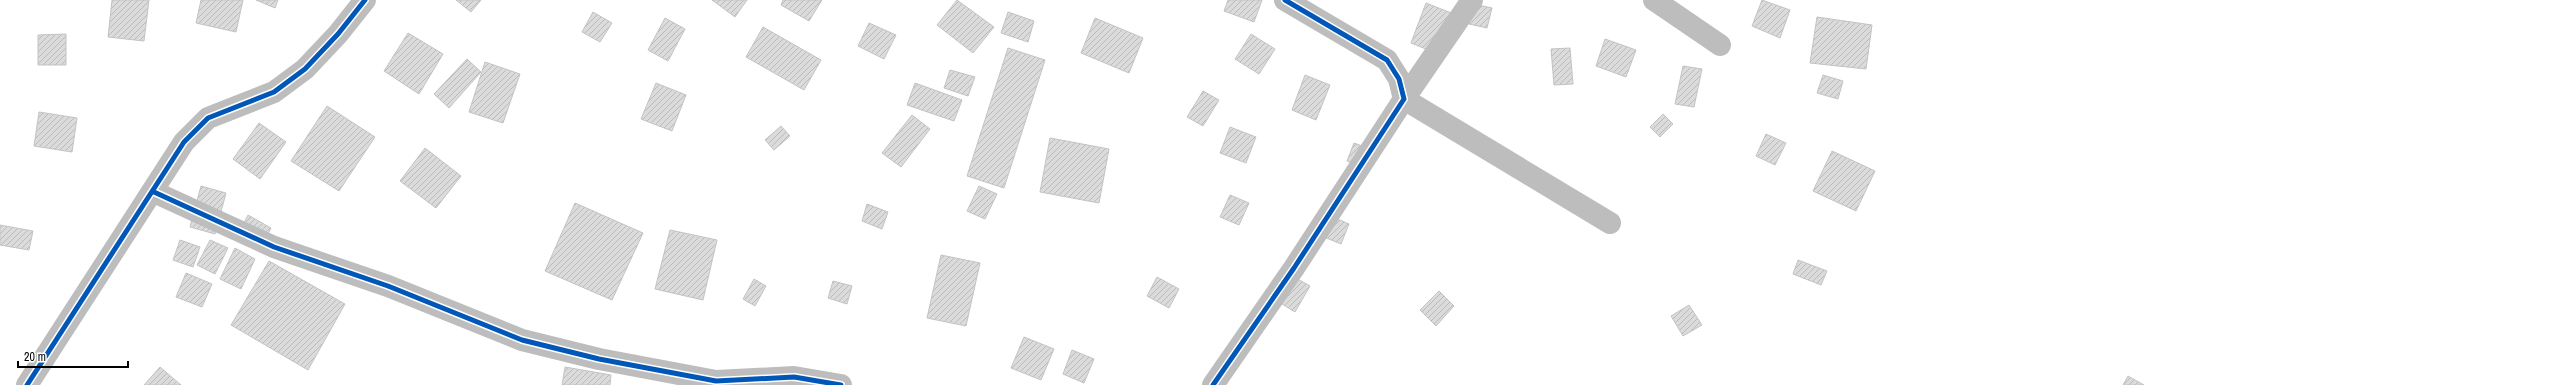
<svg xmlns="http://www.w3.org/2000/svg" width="2550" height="385" font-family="'Archivo Narrow',sans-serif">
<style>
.building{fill:url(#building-hatch);stroke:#c3c3c3}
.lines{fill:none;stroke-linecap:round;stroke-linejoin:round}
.street{stroke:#bdbdbd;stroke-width:22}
.cycleway-casing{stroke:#fff;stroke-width:8}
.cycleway{stroke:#0057b8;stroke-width:5}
</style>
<defs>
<pattern id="building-hatch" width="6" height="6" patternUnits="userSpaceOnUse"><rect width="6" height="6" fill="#dbdbdb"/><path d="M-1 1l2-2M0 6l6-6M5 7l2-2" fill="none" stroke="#bababa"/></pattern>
</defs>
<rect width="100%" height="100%" fill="#fff"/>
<path class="building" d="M112,0H149L144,41L108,37Z
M201,0H243L236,32L196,23Z
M256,0H278L275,8Z
M456,0H481L471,12Z
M712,0H747L735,17Z
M783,0H822L809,21L781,5Z
M957,0L994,27L973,53L937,25Z
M1228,0H1262L1254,22L1224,11Z
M1762,0L1790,10L1780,38L1752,26Z
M1426,3L1459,16L1443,56L1411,43Z
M1474,4L1492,8L1487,28L1469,24Z
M593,12L612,23L600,42L582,32Z
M1008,12L1034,21L1028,42L1001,33Z
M1817,17L1872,25L1866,69L1810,63Z
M665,18L685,29L668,61L648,50Z
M1095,18L1143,38L1129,73L1081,53Z
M869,23L896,35L884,59L858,46Z
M763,27L821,60L804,90L746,57Z
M408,33L443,54L419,94L384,71Z
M66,34V65H38V35Z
M1251,34L1275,49L1259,74L1235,59Z
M1605,39L1636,50L1626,77L1596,66Z
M1008,48L1045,60L1004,188L967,176Z
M1570,48L1573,84L1554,85L1551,49Z
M467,59L481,72L449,108L434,94Z
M485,62L520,74L503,123L469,112Z
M1683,66L1702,69L1694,107L1675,104Z
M950,70L975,77L968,96L944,88Z
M1305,75L1330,85L1316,120L1292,110Z
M1823,75L1843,81L1838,99L1817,93Z
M656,83L686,95L672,131L641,119Z
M915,83L962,100L954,121L907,105Z
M1203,91L1219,100L1203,126L1187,117Z
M327,106L375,137L339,191L291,161Z
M39,112L77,118L72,152L34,146Z
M1663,114L1673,124L1660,137L1650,127Z
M912,115L930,129L901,167L882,153Z
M259,123L286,142L260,179L233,159Z
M781,126L790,136L774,150L765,140Z
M1230,127L1256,137L1246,163L1220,153Z
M1766,134L1786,143L1775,165L1756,156Z
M1050,138L1109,149L1099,203L1040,192Z
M1354,143L1365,147L1358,165L1347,161Z
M425,148L461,176L436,208L400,181Z
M1832,151L1875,171L1856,211L1813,191Z
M201,186L226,193L215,234L190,227Z
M979,186L997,194L985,219L967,211Z
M1230,195L1249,203L1239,225L1220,217Z
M575,203L643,233L612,300L545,271Z
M867,204L888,212L882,229L862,221Z
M248,215L271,228L260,250L236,238Z
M1333,217L1349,224L1341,244L1324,237Z
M0,225L33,231L29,250L0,245Z
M670,230L717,240L703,300L655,289Z
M180,240L200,247L193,267L173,260Z
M210,240L228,248L215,274L197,265Z
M235,248L255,259L241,289L220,279Z
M941,255L980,263L966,326L927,318Z
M1798,260L1827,271L1821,285L1793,274Z
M269,261L345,304L308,370L231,325Z
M186,273L212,284L202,307L176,297Z
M1157,277L1179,289L1169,308L1147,296Z
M1296,278L1310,286L1295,312L1282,304Z
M754,279L766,286L755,306L743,299Z
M833,281L852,286L847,304L828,298Z
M1439,291L1454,306L1436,326L1420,310Z
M1689,305L1702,325L1683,336L1671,316Z
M1024,337L1054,349L1041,380L1011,368Z
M1072,350L1094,359L1084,383L1063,374Z
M160,367L181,385H144Z
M565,367L611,375L610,385H562Z
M2128,376L2144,385H2123Z"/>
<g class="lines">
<path class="street" d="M1472,0L1404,99L1610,223
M1654,0L1720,45
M154,192L274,247L388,286L522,340L599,359L716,381L794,377L841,385
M27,385L184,142L208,118L274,92L305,69L338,34L365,0
M1213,385L1294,268L1404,99L1399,79L1387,60L1285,0"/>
<g class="cycleway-casing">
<path id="cycleway" d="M154,192L274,247L388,286L522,340L599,359L716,381L794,377L841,385
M27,385L184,142L208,118L274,92L305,69L338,34L365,0
M1213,385L1294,268L1404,99L1399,79L1387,60L1285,0"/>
</g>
<use href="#cycleway" class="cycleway"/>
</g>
<path d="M18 361v6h110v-6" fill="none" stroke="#000000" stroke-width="2"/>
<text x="24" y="361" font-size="12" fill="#000000" stroke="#ffffff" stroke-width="3" paint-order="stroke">20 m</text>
</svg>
